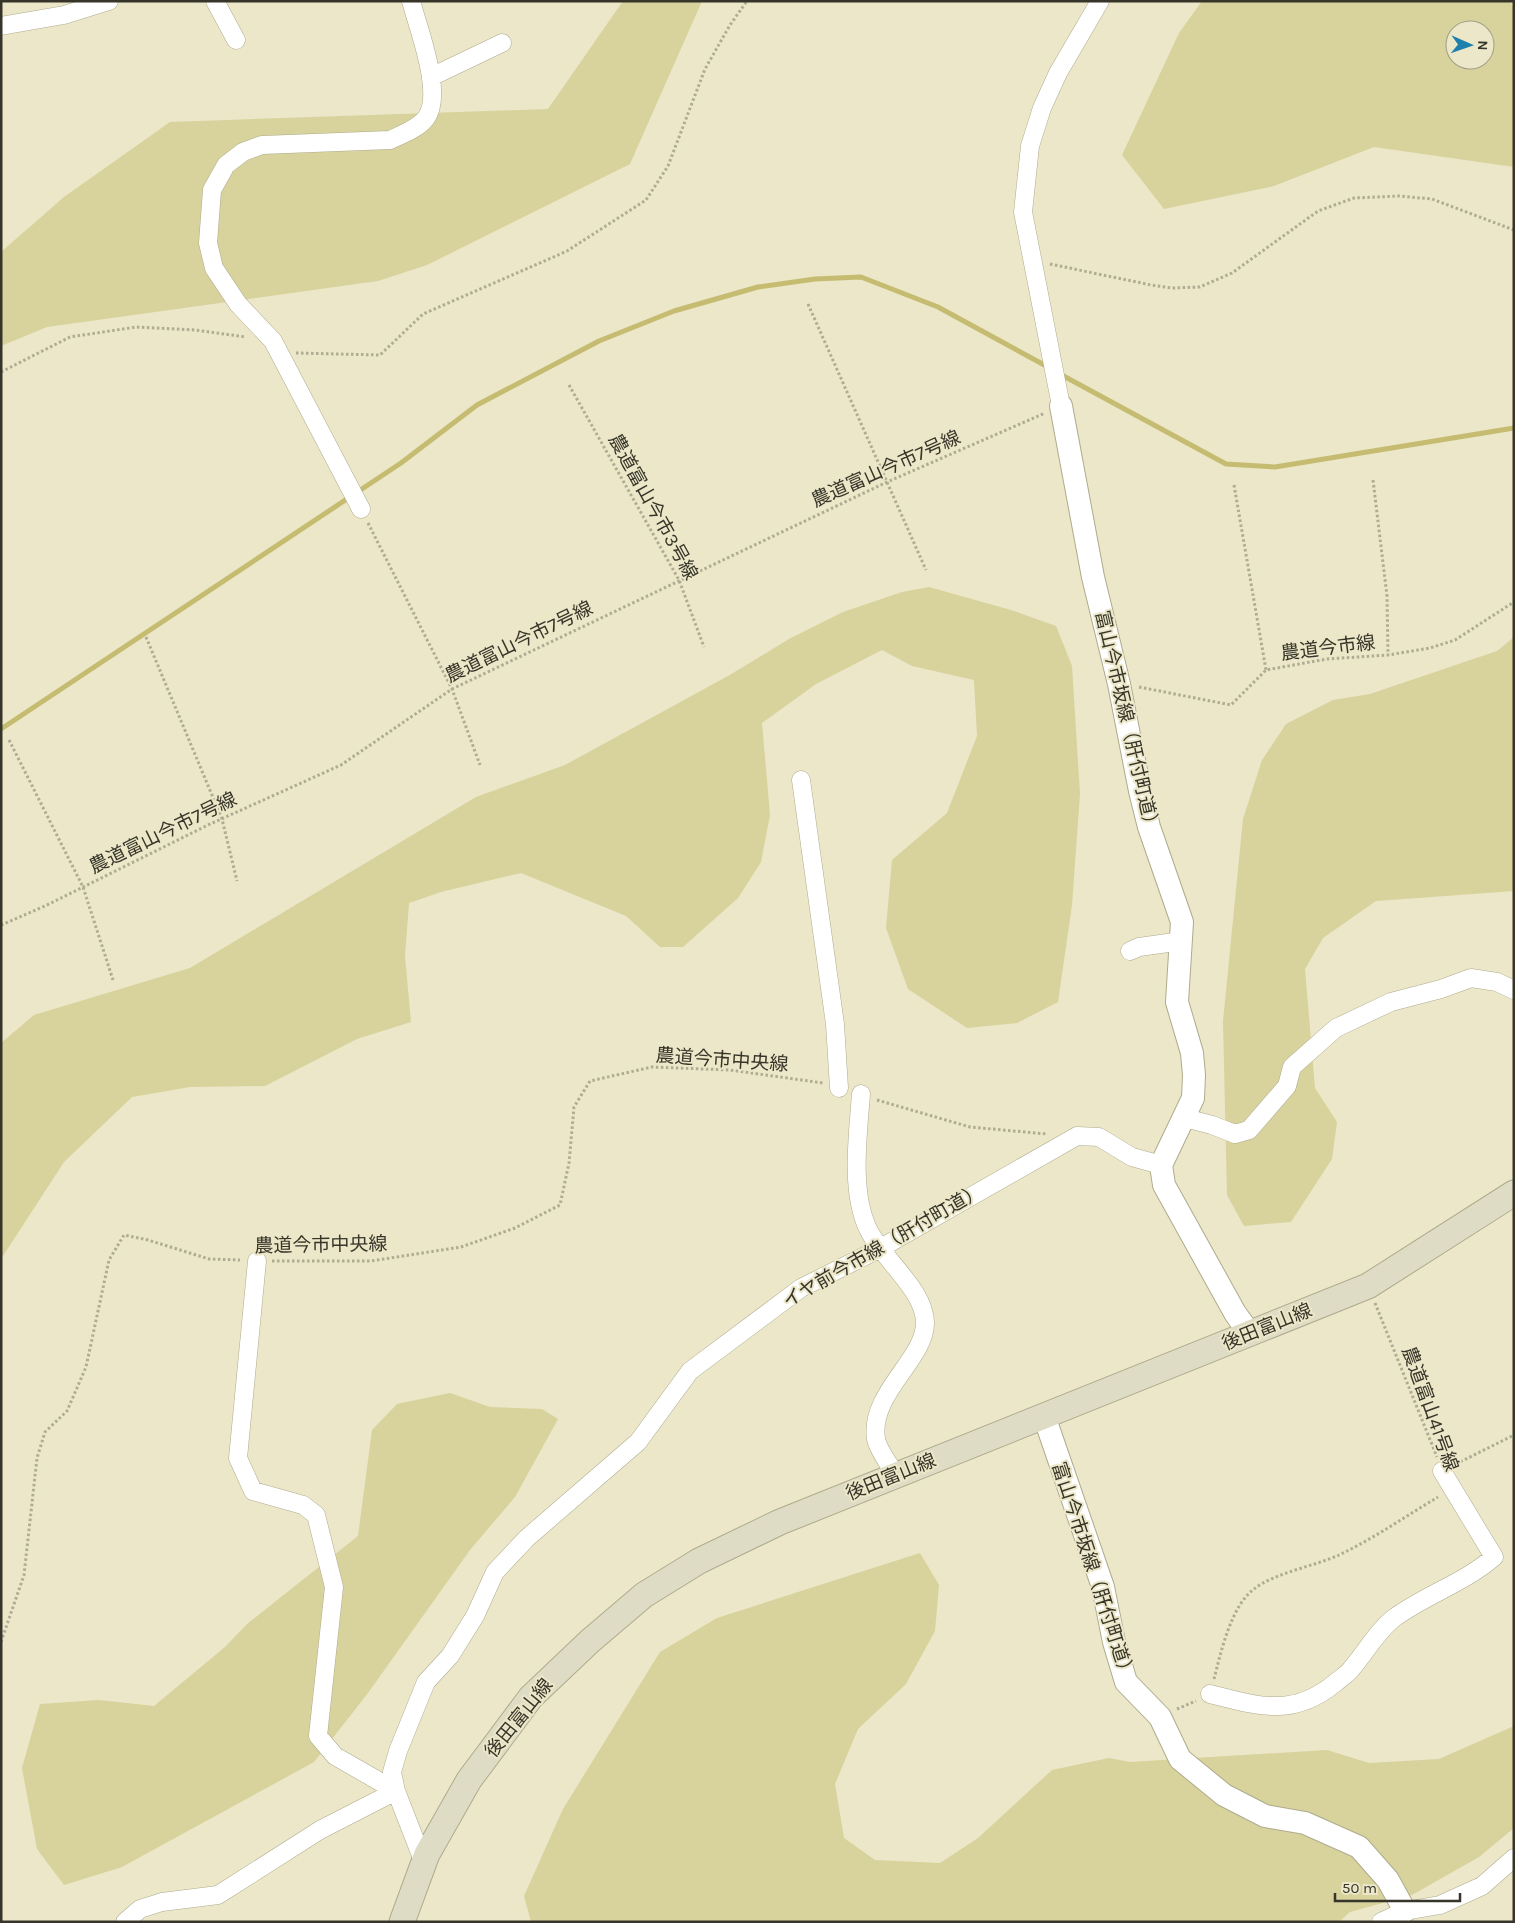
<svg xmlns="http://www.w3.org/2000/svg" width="1515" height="1923" font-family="Karla,'Noto Sans JP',sans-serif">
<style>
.green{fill:#d8d29c;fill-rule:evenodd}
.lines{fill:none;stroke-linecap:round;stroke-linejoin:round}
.stream{stroke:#c5bc71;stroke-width:5}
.minor-casing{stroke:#aeab8d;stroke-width:19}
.tertiary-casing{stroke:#aeab8d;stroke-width:24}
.secondary-casing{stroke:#aeab8d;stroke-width:27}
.path{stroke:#afac93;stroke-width:3;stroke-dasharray:2.5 2.5;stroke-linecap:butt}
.minor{stroke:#fff;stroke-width:18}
.tertiary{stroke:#fff;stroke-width:22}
.secondary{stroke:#dfdcc5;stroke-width:25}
.labels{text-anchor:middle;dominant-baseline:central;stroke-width:4;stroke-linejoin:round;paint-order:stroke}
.street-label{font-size:19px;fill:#373529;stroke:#ebe7c8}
</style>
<rect width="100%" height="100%" fill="#ebe7c8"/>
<path class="green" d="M623,1H702L630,164L427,265L378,281L47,327L1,346V252L64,197L170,122L548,109Z
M1202,1H1510L1514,8V167L1374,147L1274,186L1164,209L1122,155L1179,33ZM1455,30H1485V60H1455Z
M929,587L1011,610L1056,626L1072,666L1080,794L1072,905L1058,1002L1017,1023L967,1028L908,989L886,928L892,860L947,813L977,736L974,680L912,666L882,650L816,684L762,723L770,815L761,862L738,898L683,947H660L626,916L521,873L441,892L409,903L405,956L411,1022L357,1039L265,1086L190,1087L132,1097L64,1162L1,1259V1043L34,1015L190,968L476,797L565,765L728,676L789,639L843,612L902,592Z
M1514,637V891L1376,901L1323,938L1305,969L1315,1088L1337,1122L1332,1159L1291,1222L1244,1226L1227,1195L1223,1021L1243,819L1262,760L1286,724L1333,700L1370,694L1497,651Z
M450,1393L490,1407L542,1409L558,1419L515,1497L470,1550L368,1693L314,1762L122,1867L64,1885L37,1849L22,1768L40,1704L99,1700L154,1706L225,1647L247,1624L358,1536L372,1430L397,1404Z
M920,1553L939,1585L935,1631L906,1684L858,1729L835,1784L844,1838L875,1860L940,1863L978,1838L1052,1770L1109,1758L1130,1762L1327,1750L1369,1763L1439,1759L1514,1726V1828L1479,1857L1412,1895L1350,1912L1339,1922H531L524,1896L563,1809L660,1652L717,1618Z"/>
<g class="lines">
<path class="stream" d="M1058,373L1226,464L1275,467L1514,428
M1,729L401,463L477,405L599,341L674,311L758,287L815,279L861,277L938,307L1048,367"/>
<g class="minor-casing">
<path id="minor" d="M215,1L236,40
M1,26L64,15L109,1
M431,77L502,43
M1061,406L1023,212L1030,146L1042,108L1058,73L1100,1
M361,509L273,341L238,304L214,268L208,243L212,190L226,165L243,152L262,145L390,140C401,135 419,128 426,118C444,94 418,28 411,1
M801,780L835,1024L839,1088
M1130,951L1139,947L1182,941
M861,1094C858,1135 850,1191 868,1229C883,1260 924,1289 925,1322C926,1359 869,1393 876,1439C878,1450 890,1465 896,1476
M1185,1118L1212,1125L1235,1134L1249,1130L1287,1086L1292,1067L1336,1028L1391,1002L1441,989L1471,978L1497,982L1514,990
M257,1261L238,1458L253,1491L303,1505L316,1515L334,1587L318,1736L335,1756L396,1791
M1210,1694C1258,1706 1293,1718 1335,1683C1341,1678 1348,1674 1352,1668C1366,1652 1377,1631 1394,1618C1425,1595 1464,1583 1494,1557L1442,1471
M424,1863L396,1791L392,1772L398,1751L426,1682L450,1656L475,1616L495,1572L527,1538L638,1442L690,1371L801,1288L879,1249L1077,1136L1099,1137L1132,1157L1161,1165
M125,1922L140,1909L162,1902L218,1895L320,1830L396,1791
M1381,1922L1405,1911L1440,1905L1482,1886L1514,1858"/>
</g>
<g class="tertiary-casing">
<path id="tertiary" d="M1061,406L1093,577L1119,684L1140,791L1149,827L1182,922L1177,1002L1192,1053L1194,1075L1193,1098L1161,1165L1164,1185L1235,1313L1250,1334
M1044,1416L1103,1587L1114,1642L1126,1682L1160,1717L1180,1759L1224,1795L1265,1816L1305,1823L1359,1847L1388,1880L1405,1911"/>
</g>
<g class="secondary-casing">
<path id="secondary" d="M402,1922L427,1854L469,1780L531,1697L590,1641L644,1595L699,1561L780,1522L1368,1286L1514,1193"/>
</g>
<path class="path" d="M1050,264L1151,285L1172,288L1200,287L1232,273L1318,211L1354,198L1399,196L1432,199L1514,230
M808,304L926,570
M296,353L380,355L423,314L567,251L646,200L668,166L705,69L730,25L747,1
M1,372L70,337L136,327L195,330L246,337
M569,385L679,580L704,647
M1373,480L1387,596L1388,655
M1234,485L1266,670
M368,523L452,689L480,765
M146,637L222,819L237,881
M1139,687L1231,705L1266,670L1327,659L1388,655L1430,648L1455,640L1514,602
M9,740L83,887L113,980
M1,925L45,906L208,825L341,765L452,689L887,482L1045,413
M877,1100L970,1127L1047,1134
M272,1261H371L461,1247L515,1228L560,1205L569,1163L574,1107L590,1081L652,1067L730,1070L823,1083
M1375,1303L1437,1457
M1456,1464L1514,1435
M1,1642L24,1575L37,1458L45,1432L67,1411L86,1367L109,1260L124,1235L148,1240L209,1259L240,1260
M1214,1679C1221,1652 1231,1606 1254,1589C1274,1573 1315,1566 1339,1555C1373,1539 1406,1516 1438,1497
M1177,1709L1196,1701"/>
<use href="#minor" class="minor"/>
<use href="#tertiary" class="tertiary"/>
<use href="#secondary" class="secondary"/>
</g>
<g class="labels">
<g class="street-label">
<text transform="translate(886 469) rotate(-24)">農道富山今市7号線</text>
<text transform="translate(653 507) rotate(61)">農道富山今市3号線</text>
<text transform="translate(519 642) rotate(-26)">農道富山今市7号線</text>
<text transform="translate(1328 648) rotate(-7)">農道今市線</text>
<text transform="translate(1127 722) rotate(77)">富山今市坂線（肝付町道）</text>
<text transform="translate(163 833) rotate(-26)">農道富山今市7号線</text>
<text transform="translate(722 1060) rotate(4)">農道今市中央線</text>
<text transform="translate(321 1245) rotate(-1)">農道今市中央線</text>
<text transform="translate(883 1246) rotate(-30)">イヤ前今市線（肝付町道）</text>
<text transform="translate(1267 1327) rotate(-22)">後田富山線</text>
<text transform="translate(1430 1409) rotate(70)">農道富山41号線</text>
<text transform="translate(891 1477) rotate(-22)">後田富山線</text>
<text transform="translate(1093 1571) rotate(72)">富山今市坂線（肝付町道）</text>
<text transform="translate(519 1718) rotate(-51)">後田富山線</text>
</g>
</g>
<rect width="1515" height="1923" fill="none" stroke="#373529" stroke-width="5"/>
<g transform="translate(1470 45) rotate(92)"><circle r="24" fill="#ebe7c8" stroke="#a3a088"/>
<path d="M0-4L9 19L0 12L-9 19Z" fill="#1e80ac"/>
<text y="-8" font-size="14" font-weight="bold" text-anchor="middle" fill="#373529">N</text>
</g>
<path d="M1335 1893v8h125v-8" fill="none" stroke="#373529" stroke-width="2.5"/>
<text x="1342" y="1893" font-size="15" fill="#373529" stroke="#ebe7c8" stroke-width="4" paint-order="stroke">50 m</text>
</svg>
